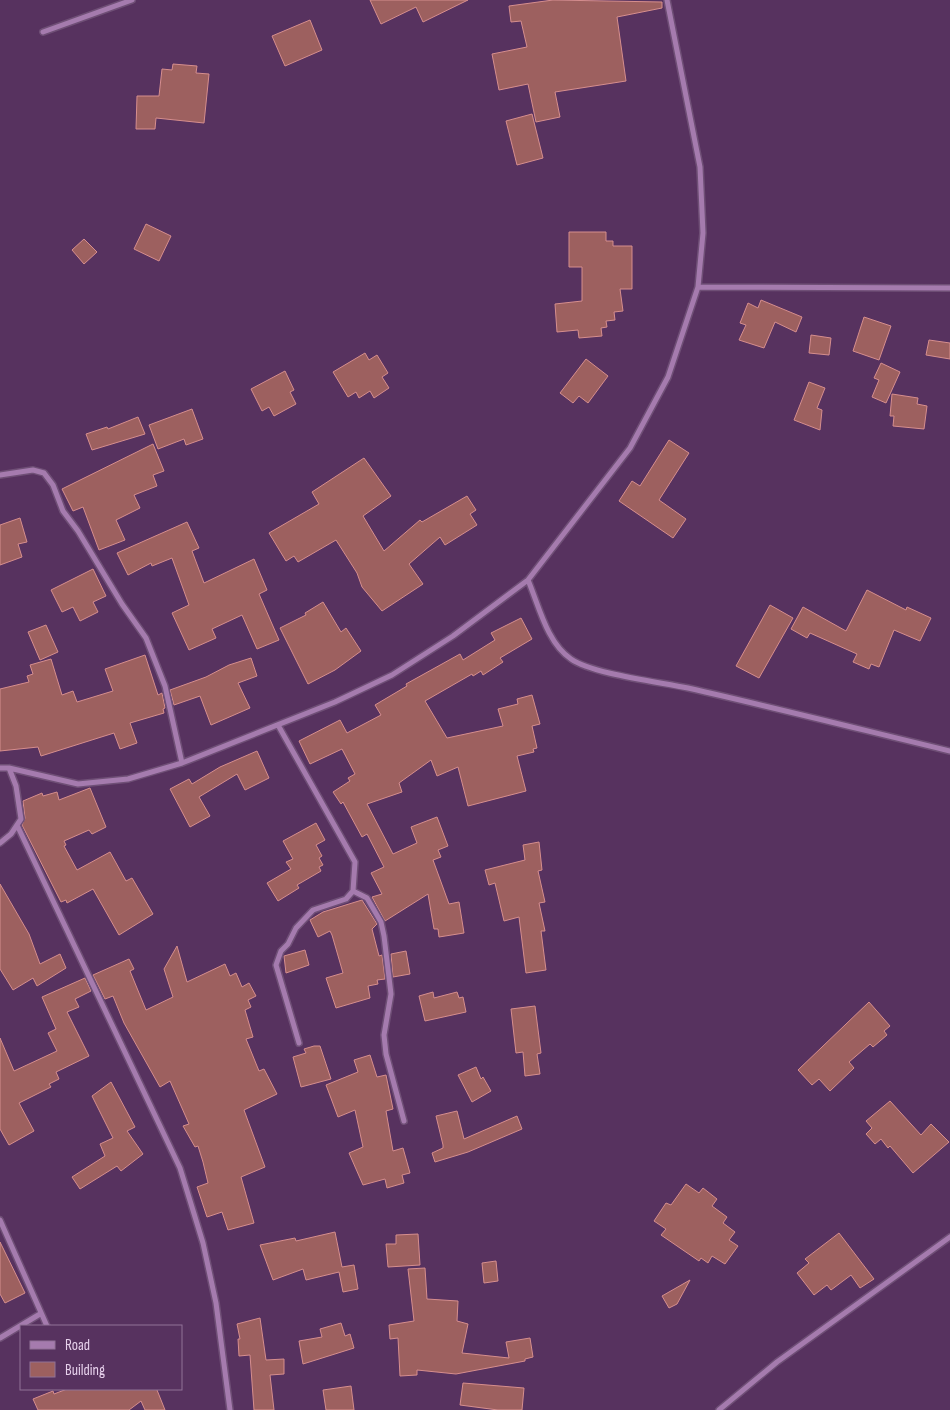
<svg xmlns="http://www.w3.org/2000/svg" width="950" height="1410" font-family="'Sofia Sans Condensed',sans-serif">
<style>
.building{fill:#9d605f;stroke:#d68e8e}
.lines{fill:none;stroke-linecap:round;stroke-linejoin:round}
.minor-casing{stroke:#6f4f76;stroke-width:8}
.minor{stroke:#a57bae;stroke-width:5}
</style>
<rect width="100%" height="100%" fill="#57325f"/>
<path class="building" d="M370,0H468L423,22L416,7L381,24Z
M553,0L662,2V8L617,17L626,81L555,92L560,117L536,122L528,84L499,90L492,54L527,47L521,21L511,22L509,6Z
M310,20L322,50L285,66L272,36Z
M173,64L197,66L196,73L209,74L204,123L156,118L155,129H136L137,96H159L162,69L172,70Z
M532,114L543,158L517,165L506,121Z
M146,224L171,236L159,261L134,249Z
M569,232H606V241H613V246H632V289H620L623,311L614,312L615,320L606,321L607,327L601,328L602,336L579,338L578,330L557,332L555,304L582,301V267H569Z
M84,239L97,252L84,264L72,250Z
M761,300L802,317L796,332L775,322L764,348L739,340L746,325L740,323L748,303L758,308Z
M864,317L891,326L879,360L853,351Z
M811,335L831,338L829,355L809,353Z
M929,340L950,343V359L926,355Z
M365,353L369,360L377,355L388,373L382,377L389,388L374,398L370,391L359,398L356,392L348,397L333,372Z
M586,359L608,376L588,403L579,396L573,403L560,393Z
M881,363L900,372L886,403L872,397L879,380L874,378Z
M285,371L294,390L290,392L296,404L274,416L269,407L262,411L251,389Z
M809,382L825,388L817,408L822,410L820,430L794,420Z
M892,394L918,398L917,404L927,406L924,429L893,426L894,416H890Z
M192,409L203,439L186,445L184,439L158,449L149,425Z
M138,417L145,434L92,450L86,434L107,427L108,429Z
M669,440L689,453L659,500L686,519L673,538L619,501L632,481L640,486Z
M153,444L164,471L153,475L157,486L134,495L140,508L116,520L125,540L99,550L83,507L73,511L62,489Z
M364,458L391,496L363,516L384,551L420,520L422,522L467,496L476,510L470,514L477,525L445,545L440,537L409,564L423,584L382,611L362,587L357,573L336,540L298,562L294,556L286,561L269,533L319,504L312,492Z
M20,518L27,542L18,544L22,557L0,565V525Z
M187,522L199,548L192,551L204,583L254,559L267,590L259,594L279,640L257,649L242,615L212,629L216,638L189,650L172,613L189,605L172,558L152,566L151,563L128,575L117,553Z
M93,569L106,596L93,602L98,612L80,621L73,607L62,612L51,590Z
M867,590L906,610L907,607L931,618L920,641L894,630L879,667L871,664L869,669L853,662L857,654L810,633L807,638L791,629L803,607L846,631Z
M323,602L341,632L346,628L361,651L335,670L308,684L280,628L306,615L305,613Z
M770,605L793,618L759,678L736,666Z
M521,618L532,639L500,658L503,662L483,675L481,671L473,676L472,674L425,701L447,738L503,726L498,709L518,704L517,699L532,695L540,724L532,726L537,748L533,749L534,752L517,756L526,791L468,806L458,767L437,776L431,760L399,783L402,792L367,804L393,854L417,843L411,827L437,817L448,846L438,850L441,857L433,860L449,904L459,902L464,933L439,937L438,929H434L428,894L385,921L372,897L382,894L371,873L384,867L367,834L362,837L343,802L341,804L333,792L350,781L348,778L355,774L342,749L310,764L299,741L340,720L347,733L381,715L375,705L407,686L406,684L460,654L463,660L495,640L491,633Z
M46,625L58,652L40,660L28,632Z
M145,655L158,695L162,693L165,708L163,709L164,713L130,723L137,743L120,749L114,733L41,756L38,747L0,751V689L29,682L27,676L33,674L30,665L51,659L62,695L73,691L77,702L113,691L105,669Z
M251,658L257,676L238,683L250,708L211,725L200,696L174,705L170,690L206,677L229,665Z
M257,751L269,778L245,790L237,774L199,797L210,816L190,827L170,789L189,779L192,784L220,767Z
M90,788L106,827L92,834L89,830L64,841L66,845L64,846L77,870L110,852L126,881L132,878L153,914L119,935L93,889L67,903L66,900L61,902L22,825L25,818L23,801L42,793L43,796L57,792L59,800Z
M316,823L325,840L316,845L322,856L319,858L323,865L319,867L321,871L297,885L299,888L278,901L267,883L291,869L286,862L293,859L283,841Z
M539,842L542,870L538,871L545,902L539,903L545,931H541L546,970L526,973L519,917L504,921L495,883L489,885L485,870L525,860L523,845Z
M0,884L29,934L40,964L60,954L66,968L37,986L33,978L13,990L0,969Z
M362,900L377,924L372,929L379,956L382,955L385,979L377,980L378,984L368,986L370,998L336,1008L326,978L343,973L332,935L330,931L318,937L310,920L323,912Z
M177,946L187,982L225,964L230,976L236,973L242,987L249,983L256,996L248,1000L251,1007L245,1010L253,1037L246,1039L259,1071L264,1069L277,1094L244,1110L265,1167L241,1177L254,1223L228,1230L222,1212L207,1217L197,1187L208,1183L203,1162L198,1146L195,1147L183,1126L189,1124L170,1081L160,1087L124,1023L113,996L105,999L93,975L129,959L134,969L130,971L146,1010L173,997L164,969Z
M305,950L309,965L286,973L284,956Z
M406,951L410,974L393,977L391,954Z
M85,978L91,991L75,999L79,1007L67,1012L89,1056L56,1072L59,1079L49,1084L51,1087L19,1103L34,1131L9,1145L0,1129V1038L14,1071L57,1051L48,1033L56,1029L42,997Z
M433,992L434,998L457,992L459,998L463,997L466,1012L425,1021L419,996Z
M869,1002L890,1026L884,1031L887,1035L873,1047L870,1044L849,1062L854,1068L830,1091L819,1079L812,1085L798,1070Z
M535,1006L541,1053L537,1054L540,1074L525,1076L523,1052L516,1053L511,1009Z
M314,1046H320L331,1079L301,1087L293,1057L306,1053L304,1049Z
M370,1055L377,1077L386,1075L393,1109L386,1111L393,1151L403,1148L410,1173L402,1175L404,1183L387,1188L385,1179L363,1185L349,1153L363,1147L355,1110L338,1117L326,1085L358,1072L354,1060Z
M476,1067L481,1079L483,1077L491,1091L472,1102L458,1075Z
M111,1082L135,1127L127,1131L143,1154L121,1171L117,1166L80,1189L72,1177L105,1156L100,1144L113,1138L92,1096Z
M890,1101L921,1135L931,1124L949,1142L913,1173L890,1146L888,1148L881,1139L875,1144L866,1134L872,1128L866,1121Z
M457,1111L464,1139L517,1116L522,1129L468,1152L435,1162L432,1153L443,1148V1145L436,1116Z
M686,1184L699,1193L703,1188L717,1199L712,1206L727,1217L723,1223L735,1232L729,1240L738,1246L725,1264L712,1256L708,1263L701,1258L699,1261L661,1235L666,1229L654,1221L666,1203L671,1205Z
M335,1232L342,1267L354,1265L358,1289L343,1292L339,1272L306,1280L303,1269L273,1280L260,1245L295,1238L296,1241Z
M839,1233L874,1279L860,1288L851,1275L831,1290L827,1285L814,1295L797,1273L809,1263L805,1259Z
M418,1234L420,1265L388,1267L386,1244H396V1235Z
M0,1242L25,1293L5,1303L0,1294Z
M496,1261L498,1281L484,1283L482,1263Z
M425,1268L427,1299L458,1301L457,1321L468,1324L462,1353L509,1358L506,1342L530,1338L533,1357L525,1359V1361L456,1374L417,1370V1375L400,1376L398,1338L390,1339L389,1325L414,1321L408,1269Z
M690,1280L677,1304L669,1308L662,1296Z
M260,1318L266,1360L284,1359V1374L270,1375L274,1410H254L250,1355L239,1356L238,1339H240L237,1324Z
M341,1323L345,1336L350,1334L354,1348L303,1364L299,1341L322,1337L320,1329Z
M463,1383L524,1388L522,1410H498L460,1405Z
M351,1386L354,1410H326L323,1390Z
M67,1389H158L157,1390L165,1410H145L141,1401L129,1410H38L33,1399L53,1391L54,1394Z"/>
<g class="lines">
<g class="minor-casing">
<path id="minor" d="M43,32L132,0
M698,287L950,288
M0,475L33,470L44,473L53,485L63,511L78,531L122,604L146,638L165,686L182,763
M528,580C539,606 547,643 571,659C592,674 660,682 688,688C776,708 863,730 950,751
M278,725L355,862L353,891L346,899L313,910L296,928L288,944L281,951L276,965L299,1043
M0,768H9L78,784L128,779L182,763L335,702L392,675L453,636L528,580L630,448L668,377L698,287L703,233L700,167L667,0
M17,825L180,1168L203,1243L216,1303L230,1410
M0,843L11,834L21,819L16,786L9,768
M353,891L367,898L381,922L384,936L391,994L384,1035L386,1054L404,1121
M0,1220L47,1326
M0,1338L40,1314
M719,1410L777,1362L950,1237"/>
</g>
<use href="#minor" class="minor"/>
</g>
<rect x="20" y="1325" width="162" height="65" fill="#57325f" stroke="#917297"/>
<rect x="30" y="1341" width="25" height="8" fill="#a57bae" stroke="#917297"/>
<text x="65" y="1350" font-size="15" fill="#e7d1ec">Road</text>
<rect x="30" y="1362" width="25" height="15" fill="#9d605f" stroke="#917297"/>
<text x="65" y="1375" font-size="15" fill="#e7d1ec">Building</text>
</svg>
